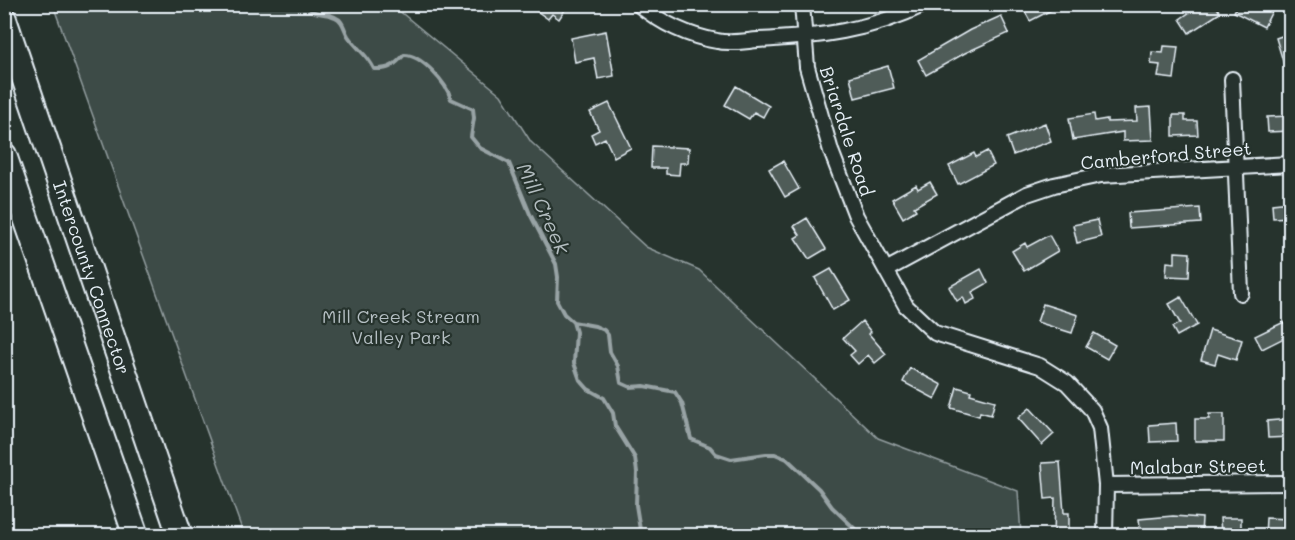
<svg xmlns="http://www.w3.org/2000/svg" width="1295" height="540" font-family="Mali,sans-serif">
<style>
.green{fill:#3e4b47;stroke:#939ea0;stroke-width:1.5}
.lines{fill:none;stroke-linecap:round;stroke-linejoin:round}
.stream{stroke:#98a3a5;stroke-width:4}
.building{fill:#505c59;stroke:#e8f1f8;stroke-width:1.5}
.street-casing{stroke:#e8f1f8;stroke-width:18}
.highway-casing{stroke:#e8f1f8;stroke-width:28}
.street{stroke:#26332d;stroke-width:14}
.highway{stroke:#26332d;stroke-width:24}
.labels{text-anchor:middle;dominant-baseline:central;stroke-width:4.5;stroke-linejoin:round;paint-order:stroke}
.street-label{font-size:18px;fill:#e8f1f8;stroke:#26332d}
.park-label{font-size:18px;fill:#b5bfc3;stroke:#26332d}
.water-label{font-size:20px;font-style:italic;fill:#b3bdc0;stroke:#26332d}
</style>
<rect width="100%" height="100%" fill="#26332d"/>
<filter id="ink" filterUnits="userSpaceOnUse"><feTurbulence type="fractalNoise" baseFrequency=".0167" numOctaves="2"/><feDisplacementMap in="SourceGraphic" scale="12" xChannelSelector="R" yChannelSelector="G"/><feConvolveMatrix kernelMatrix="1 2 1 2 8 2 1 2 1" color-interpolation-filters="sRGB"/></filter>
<g filter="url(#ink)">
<path class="green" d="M53,5H392L501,95L531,142L646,247L699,270L878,438L1018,491L1021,535H244Z"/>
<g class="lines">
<path class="stream" d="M306,4C316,18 324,11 335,17C343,20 344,29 348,36C356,48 368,55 374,69C389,70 395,65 404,55C421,54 447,84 451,99L473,109L474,118L471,137L480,148L509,163L530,214L556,264L558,277L557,301L564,314L573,322L576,332L574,363L580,380L588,389L604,398L613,413L615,426L635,458L637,472L636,505L641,536
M573,322L595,326L604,330L608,335L610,352L618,366L621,383L630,387L644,386L675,392L682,403L691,439L710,447L716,454L731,459L766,454H775L787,459L819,489L832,507L854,528L859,536"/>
</g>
<path class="building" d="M527,4H569L559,19L552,14L548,19Z
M1021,4H1063L1030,21Z
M1202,4H1215L1220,13L1189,33L1180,19Z
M1238,4H1258L1272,11L1264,27L1234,12Z
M1001,16L1009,33L965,53L926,75L918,60L970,30Z
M606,31L614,76L598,79L594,58L575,62L571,38Z
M1290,33V77L1288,78L1276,38Z
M1164,46L1178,47L1174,79L1158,77L1160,65L1151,64L1152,52L1163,53Z
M888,66L894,88L855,98L850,77Z
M736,86L769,106L763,117L754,112L749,119L725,105Z
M609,103L631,148L614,157L605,138L595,143L591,134L599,130L590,112Z
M1151,107L1153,140L1123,141V132L1073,140L1069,118L1094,114L1095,121L1107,119V122L1137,121L1136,108Z
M1173,115H1185V121H1197L1198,135L1173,136Z
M1290,116V131L1268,132L1267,117Z
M1045,123L1051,141L1013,155L1007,138Z
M652,146L689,148L688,163H680L679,175L666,174V168H651Z
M987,151L994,165L958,184L949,166L974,153L976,157Z
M783,161L799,189L785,197L769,169Z
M930,182L937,194L914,207L916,210L903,218L892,199L916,185L918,189Z
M1290,202V217L1273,218L1272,204Z
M1200,208L1201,223L1129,228L1128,213Z
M807,218L826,249L809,259L795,238L800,235L794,226Z
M1097,220L1101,237L1077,243L1073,225Z
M1049,235L1058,251L1024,271L1012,251L1025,243L1027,247Z
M1175,252L1190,253L1189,277L1166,276L1167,262L1175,263Z
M831,269L850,300L833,310L815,278Z
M981,269L988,283L972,292L975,299L966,304L963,297L957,301L949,287Z
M1181,297L1197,325L1177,336L1172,327L1180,323L1169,304Z
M1043,304L1078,315L1072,333L1037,322Z
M862,321L871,332L869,334L886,354L875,363L868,355L858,364L850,355L855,351L843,338Z
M1284,322L1290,335L1262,349L1255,336Z
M1210,330L1242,340L1236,360L1218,354L1215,364L1201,360Z
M1094,333L1115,345L1107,359L1086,347Z
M910,368L942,385L935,399L903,382Z
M957,387L971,391L970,394L995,401L991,415L980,412L979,416L951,408Z
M1030,408L1054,434L1042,445L1018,418Z
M1209,414H1224V441H1195V419H1209Z
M1290,419V437L1268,438L1267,421Z
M1176,423L1177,441L1150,442L1149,425Z
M1060,462L1064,513H1069V536H1054L1055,498L1045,499L1042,463Z
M1173,516L1202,518L1201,535L1177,532L1141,535L1139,519Z
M1220,518H1241V536H1221Z
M1266,518L1290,519V536H1265Z"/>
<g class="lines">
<g class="street-casing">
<path id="street" d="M638,4C661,23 688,36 717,41C730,44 745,41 758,40C818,37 870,31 925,4
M802,4L807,67L831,151L856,216L906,306L935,333L1040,366L1067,383L1092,410L1100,428L1106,485L1105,536
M1232,79L1241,293
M886,270L1027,194L1054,185L1101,175L1290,164
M1106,485L1290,483"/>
</g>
<g class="highway-casing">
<g id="highway">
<path id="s1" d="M4,19L180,536"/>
<path d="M4,155L136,536"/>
</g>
</g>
<use href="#street" class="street"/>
<use href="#highway" class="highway"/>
</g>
</g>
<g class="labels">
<g class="street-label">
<text transform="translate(847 131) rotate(72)">Briardale Road</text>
<text transform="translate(1166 155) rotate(-5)">Camberford Street</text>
<text stroke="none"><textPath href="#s1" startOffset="273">Intercounty Connector</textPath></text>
<text transform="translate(1198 466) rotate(-1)">Malabar Street</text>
</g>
<g class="park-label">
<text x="401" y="316">Mill Creek Stream<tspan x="401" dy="21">Valley Park</tspan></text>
</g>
<g class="water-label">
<text transform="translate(544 208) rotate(65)">Mill Creek</text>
</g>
</g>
<rect width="1295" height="540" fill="none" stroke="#26332d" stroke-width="24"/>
<rect x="12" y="12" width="1271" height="516" fill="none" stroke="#e8f1f8" stroke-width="2" filter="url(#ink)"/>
</svg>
